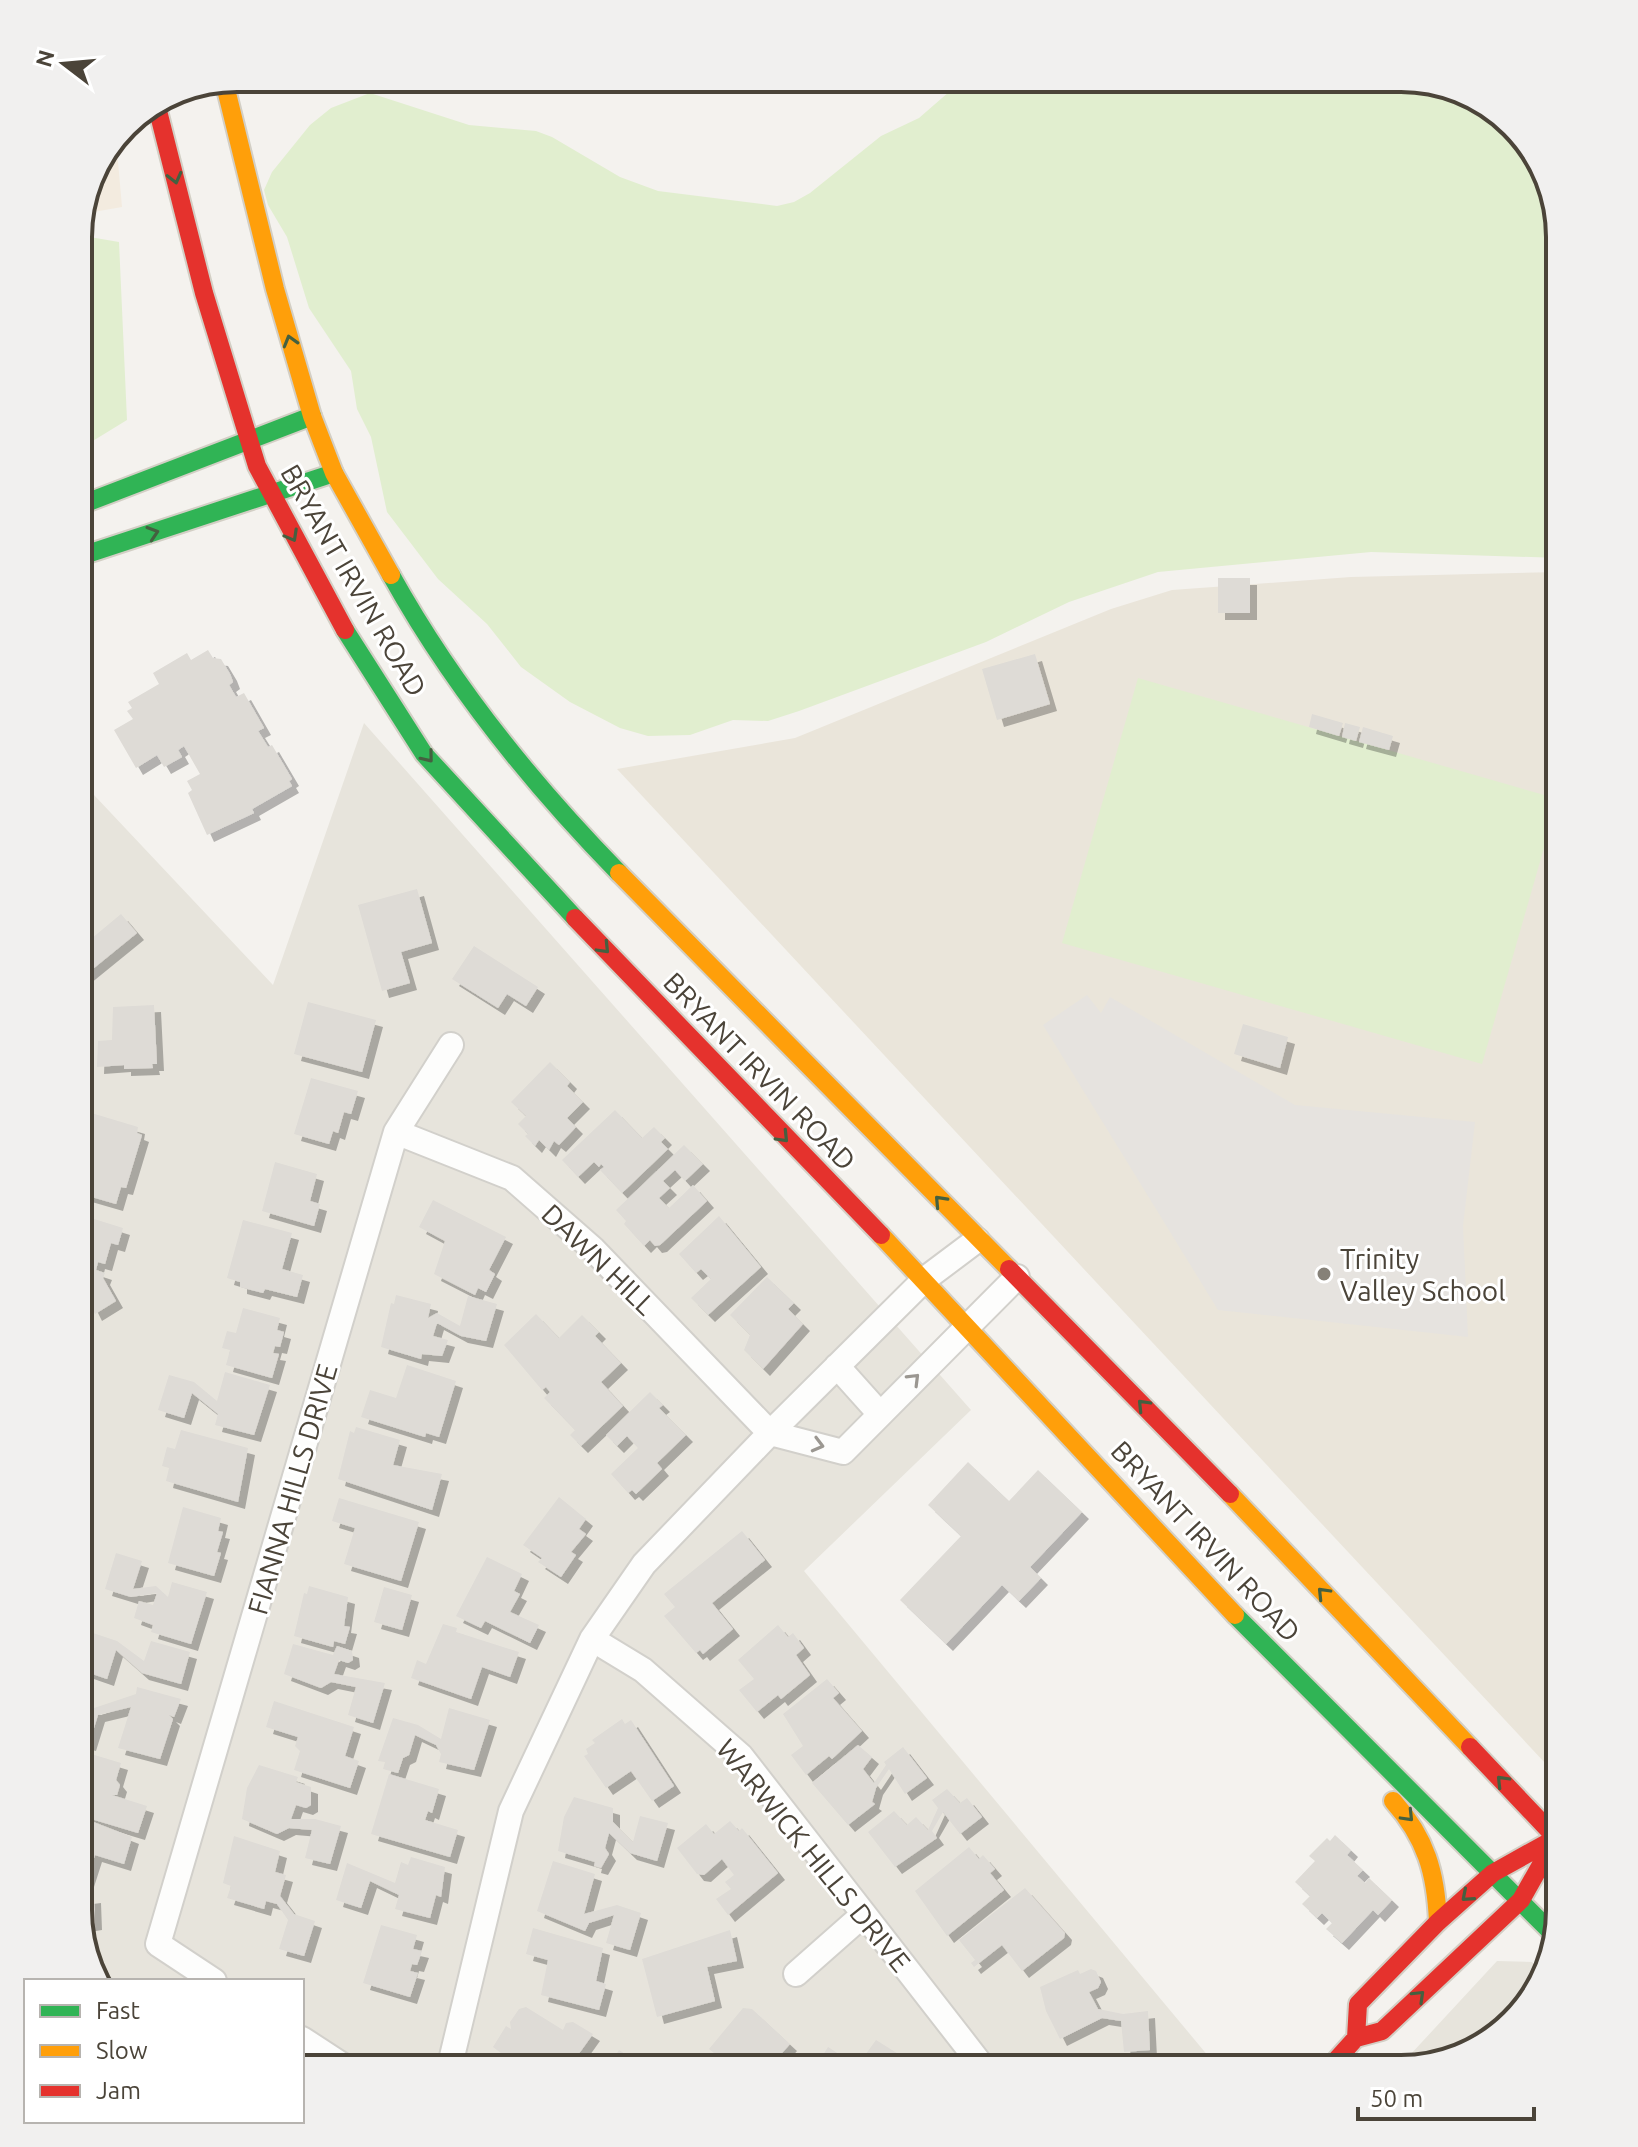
<svg xmlns="http://www.w3.org/2000/svg" width="1638" height="2147" font-family="Ubuntu,sans-serif">
<style>
.residential{fill:#e7e4dc}
.commercial{fill:#f3ebdf}
.education{fill:#eae5da}
.green{fill:#e1eecf}
.parking{fill:#e6e3df}
.building{fill:#dedbd6;filter:url(#shadow)}
.lines{fill:none;stroke-linecap:round;stroke-linejoin:round}
.street-casing{stroke:#d2d0cb;stroke-width:28}
.fast-casing{stroke:#d3cfc5;stroke-width:22}
.slow-casing{stroke:#d3cfc5;stroke-width:22}
.jam-casing{stroke:#d3cfc5;stroke-width:22}
.street{stroke:#fdfdfc;stroke-width:24}
.fast{stroke:#30b455;stroke-width:18}
.slow{stroke:#ff9f0a;stroke-width:18}
.jam{stroke:#e5322d;stroke-width:18}
.oneway{stroke:#446040}
.oneway2{stroke:#9b9791}
.poi-dot{fill:#868178;stroke:#fff;stroke-width:3}
.labels{text-anchor:middle;dominant-baseline:central;stroke-width:6;stroke-linejoin:round;paint-order:stroke}
.street-label{font-size:28px;fill:#4b4439;stroke:#fff}
.poi-label{font-size:28px;fill:#4b4439;stroke:#fff;text-anchor:start}
.rim{fill:none;stroke:#4b4439;stroke-width:4}
</style>
<defs>
<filter id="shadow"><feDropShadow dx="7" dy="7" stdDeviation="0" flood-color="#0004"/></filter>
</defs>
<rect width="100%" height="100%" fill="#f4f2ee"/>
<path class="residential" d="M364,723L971,1410L804,1571L1219,2069H302V1981H100L78,1910V778L273,985Z
M1497,1961L1532,1962L1543,1972L1539,1989L1489,2042L1397,2069Z"/>
<path class="commercial" d="M116,139L122,207L82,214L95,166Z"/>
<path class="education" d="M1560,572V1779L617,769L795,738L1111,609L1172,590L1351,577Z"/>
<path class="green" d="M965,78H1411L1480,99L1533,149L1560,237V558L1371,552L1158,572L1069,602L986,642L799,711L768,721L733,720L690,735L648,736L620,728L570,702L521,667L487,624L438,579L387,512L371,437L357,409L351,371L309,308L287,237L268,205L264,190L272,172L310,125L331,108L370,93L469,125L536,131L552,137L620,177L658,191L777,206L794,202L810,193L881,136L919,118Z
M78,235L119,242L127,420L78,450Z
M1138,678L1558,799L1482,1064L1062,943Z"/>
<path class="parking" d="M1087,995L1101,1013L1110,997L1295,1105L1475,1122L1463,1226L1468,1337L1218,1310L1043,1025Z"/>
<path class="building" d="M1218,578H1250V613H1218Z
M208,650L213,658L221,659L230,674L233,682L229,685L236,697L244,693L264,728L258,731L268,747L272,745L292,779L289,781L292,786L252,809L254,813L207,835L188,793L192,790L187,781L200,774L184,746L178,750L182,757L164,767L157,755L136,768L114,730L133,719L127,711L132,708L128,702L159,684L153,673L187,653L191,660Z
M1035,654L1050,704L997,720L982,669Z
M1312,714L1343,723L1339,736L1309,727Z
M1345,723L1360,727L1356,741L1342,737Z
M1363,727L1393,736L1389,750L1359,742Z
M417,889L432,943L401,952L410,983L382,991L358,905Z
M121,914L137,933L78,981V923L91,939Z
M474,946L538,987L526,1006L507,994L498,1008L452,979Z
M308,1002L376,1020L362,1072L294,1054Z
M154,1005L157,1064H152L153,1068L124,1069V1065L97,1067L98,1041L112,1040L113,1007Z
M1243,1024L1288,1037L1280,1068L1234,1054Z
M550,1062L570,1082L567,1086L583,1102L567,1118L576,1127L559,1145L554,1141L549,1150L539,1140L535,1146L525,1136L528,1134L518,1124L526,1116L511,1102Z
M311,1078L358,1091L351,1114L344,1112L338,1133L333,1131L329,1144L294,1134Z
M615,1110L642,1138L654,1127L665,1138L661,1142L668,1149L622,1193L600,1170L604,1167L601,1164L599,1167L594,1162L578,1177L562,1160Z
M88,1112L138,1127L137,1133L142,1135L126,1188L121,1187L116,1204L78,1193V1147Z
M684,1145L703,1164L685,1181L675,1170L663,1181L670,1188L659,1198L669,1208L693,1185L707,1201L660,1245L655,1246L650,1240L644,1246L624,1224L626,1221L616,1210Z
M275,1162L317,1174L310,1201L320,1204L314,1226L262,1211Z
M433,1200L506,1237L489,1270L495,1274L486,1292L478,1288L475,1295L434,1274L445,1241L419,1227Z
M78,1214L123,1228L118,1245L111,1243L105,1264L98,1262L96,1270L105,1273L103,1278L116,1301L95,1314L83,1290L78,1303Z
M719,1216L761,1267L708,1315L691,1298L711,1279L701,1269L696,1273L679,1254Z
M243,1220L292,1233L282,1269L303,1275L297,1297L265,1289L263,1293L240,1287V1282L227,1278Z
M767,1277L794,1303L788,1309L803,1324L763,1369L744,1350L750,1335L730,1315Z
M396,1295L431,1304L428,1318L437,1313L460,1326L468,1296L497,1304L486,1341L461,1336L437,1323L433,1336L448,1340L442,1356L422,1354L421,1359L381,1347L391,1303L394,1304Z
M243,1308L280,1318L277,1330L284,1332L280,1347L275,1346L273,1353L279,1354L272,1378L226,1365L230,1350L222,1348L227,1331L236,1333Z
M536,1314L559,1338L582,1315L599,1332L595,1336L621,1363L601,1382L623,1406L581,1446L570,1435L575,1430L544,1398L550,1392L546,1387L542,1390L504,1345Z
M407,1365L456,1381L439,1437L426,1433L425,1437L361,1417L370,1390L396,1398Z
M225,1372L270,1385L254,1435L215,1425L218,1414L192,1393L184,1418L158,1410L169,1375L194,1382L217,1401Z
M650,1392L663,1405L659,1408L686,1435L657,1463L662,1469L636,1494L632,1490L628,1493L611,1474L638,1448L627,1436L617,1446L606,1435Z
M356,1427L400,1440L393,1465L442,1474L432,1510L338,1479L350,1431L354,1433Z
M181,1430L248,1448L238,1502L166,1481L169,1468L162,1466L167,1447L175,1449Z
M968,1462L1009,1501L1038,1470L1082,1512L1030,1567L1041,1578L1019,1601L1002,1585L946,1644L900,1600L961,1536L928,1505Z
M559,1497L586,1519L579,1529L586,1534L571,1552L576,1555L561,1577L538,1562L542,1558L523,1545Z
M339,1498L419,1522L401,1581L344,1564L355,1528L332,1521Z
M183,1507L221,1518L218,1531L223,1532L217,1552L221,1553L214,1576L168,1563Z
M742,1531L765,1560L712,1603L733,1629L703,1654L700,1650L696,1653L664,1616L675,1607L664,1594Z
M116,1553L142,1561L133,1589L156,1586L168,1597L172,1582L207,1592L191,1644L151,1632L153,1625L134,1618L139,1601L153,1605L157,1593L131,1597L105,1589Z
M487,1557L522,1574L514,1591L520,1594L510,1612L539,1625L530,1643L485,1621L481,1628L456,1616Z
M309,1586L348,1597L344,1626L350,1627L345,1644L334,1641L333,1647L294,1636L304,1593L307,1594Z
M384,1587L412,1595L402,1630L374,1622Z
M443,1624L457,1628L456,1632L519,1652L510,1677L482,1667L471,1699L411,1678L417,1660L426,1664Z
M778,1625L788,1637L793,1633L804,1648L796,1655L810,1675L781,1699L778,1695L757,1712L739,1690L754,1679L738,1660Z
M93,1633L117,1641L144,1661L151,1641L190,1652L181,1684L142,1673L116,1650L107,1679L81,1670Z
M293,1644L333,1655L337,1646L352,1651L353,1660L348,1663L339,1660L334,1674L385,1683L373,1723L348,1715L356,1687L331,1682L321,1688L284,1674Z
M827,1679L839,1693L833,1698L862,1731L832,1759L829,1756L806,1775L791,1755L803,1746L783,1714Z
M137,1687L181,1699L174,1717L169,1715L173,1719L160,1759L118,1748L131,1707L98,1715L89,1744L78,1741V1702L94,1708L136,1694Z
M274,1701L354,1727L345,1756L359,1761L350,1788L294,1770L300,1751L295,1746L298,1737L266,1727Z
M449,1708L490,1720L474,1770L439,1762L441,1754L436,1745L415,1735L409,1755L403,1758L398,1773L383,1769L385,1762L378,1761L393,1718L418,1725L441,1739Z
M622,1719L625,1724L631,1720L674,1786L652,1801L631,1771L606,1788L584,1756L588,1754L586,1749L595,1743L592,1740Z
M858,1745L872,1757L863,1769L874,1783L886,1765L884,1762L903,1747L927,1778L905,1794L889,1769L876,1788L872,1802L875,1804L848,1825L812,1783Z
M78,1750L121,1763L116,1780L120,1785L117,1795H112L147,1806L138,1833L78,1815Z
M259,1765L298,1777L296,1782L311,1787V1805L306,1808L296,1805L291,1819H315L341,1826L330,1864L305,1858L312,1830L289,1828L277,1834L242,1819L247,1788Z
M389,1774L439,1789L432,1813L428,1811L425,1820L458,1830L450,1857L371,1834Z
M947,1789L960,1803L967,1798L982,1817L960,1834L943,1812L932,1831L937,1838L895,1867L868,1832L894,1811L907,1825L916,1817L928,1830L938,1808L932,1800Z
M574,1797L613,1808V1822L633,1842L640,1816L668,1823L657,1861L630,1853L609,1833L605,1848L609,1854L601,1868L594,1866L595,1862L558,1851L564,1817Z
M78,1816L132,1837L124,1864L95,1855L87,1880L78,1877Z
M730,1821L739,1831L742,1828L778,1873L728,1915L716,1899L731,1889L725,1882L734,1875L722,1859L704,1875L697,1874L677,1848L706,1824L714,1834Z
M1335,1835L1351,1850L1347,1855L1363,1870L1357,1876L1365,1883L1369,1878L1392,1900L1378,1915L1373,1910L1342,1943L1326,1929L1332,1923L1322,1913L1317,1918L1302,1904L1310,1896L1295,1882L1315,1861L1309,1856L1327,1838L1330,1841Z
M234,1836L280,1851L275,1872L286,1875L280,1896L294,1914L315,1921L304,1956L279,1949L288,1920L277,1904L266,1901L264,1909L227,1898L231,1886L223,1883Z
M969,1847L979,1859L983,1855L995,1869L990,1873L1004,1890L947,1936L915,1891Z
M411,1857L445,1867L441,1897L436,1895L430,1918L395,1909L399,1895L370,1881L361,1908L336,1900L347,1863L395,1883L401,1862L408,1865Z
M553,1861L595,1874L584,1914L617,1905L641,1913L630,1950L606,1943L614,1915L589,1923L585,1931L537,1911Z
M1025,1888L1065,1933L1064,1938L1022,1971L1002,1945L974,1967L971,1963L975,1960L959,1940Z
M94,1896L95,1923L83,1925L78,1898Z
M381,1925L417,1935L413,1949L422,1951L417,1965L412,1964L410,1971L418,1973L410,1997L363,1983Z
M533,1928L603,1948L596,1981L606,1984L599,2010L541,1995L548,1960L526,1954Z
M730,1930L737,1961L707,1967L715,2001L657,2017L642,1959Z
M1091,1969L1096,1971L1101,1982L1098,1988L1089,1992L1098,2009L1123,2014L1148,2011L1150,2050L1124,2052L1121,2021L1102,2018L1060,2039L1046,2011L1040,1987L1078,1970L1080,1974Z
M526,2007L563,2030L566,2023L573,2022L593,2034L568,2069H490L501,2053L493,2047L506,2026L511,2029L510,2022L519,2009Z
M743,2008L752,2009L790,2044L768,2069H720L725,2062L709,2049Z
M876,2040L900,2055L891,2069H814L828,2047L845,2058H863Z
M619,2050L648,2069H607Z
M1056,2059L1090,2068L1089,2069H1053Z"/>
<g class="lines">
<g class="street-casing">
<path id="street" d="M396,1132L512,1178L593,1249L770,1433
M837,1366L880,1414
M770,1433L843,1452L1017,1277
M592,1639L643,1670L741,1756L979,2062
M796,1974L864,1914
M214,1981L158,1944L396,1132L451,1045
M302,2039L348,2069
M449,2069L511,1811L592,1639L644,1564L770,1433L925,1279L977,1240"/>
</g>
<g class="fast-casing">
<path id="fast" d="M78,506L312,416
M78,557L334,473
M391,575C452,685 531,783 619,873
M345,630L424,754L575,918
M1235,1615L1553,1934"/>
</g>
<g class="slow-casing">
<path id="slow" d="M224,81L275,289L312,416L334,473L391,575
M619,873L1009,1269
M881,1235L1235,1615
M1230,1494L1470,1747
M1393,1801C1426,1838 1436,1873 1438,1922"/>
</g>
<g class="jam-casing">
<path id="jam" d="M156,103L204,293L257,466L345,630
M575,918L881,1235
M1009,1269L1230,1494
M1470,1747L1560,1842
M1356,2038L1358,2004L1438,1922L1493,1873L1556,1838
M1328,2069L1356,2038L1382,2031L1521,1900L1556,1838"/>
</g>
<use href="#street" class="street"/>
<use href="#fast" class="fast"/>
<use href="#slow" class="slow"/>
<use href="#jam" class="jam"/>
</g>
<defs><path id="oneway-chevron" d="M-2-3.5L2.5 0L-2 3.5" fill="none" stroke-width="1.6" stroke-linecap="round" stroke-linejoin="round" transform="scale(2)"/></defs>
<g class="oneway">
<use href="#oneway-chevron" transform="translate(175 178) rotate(76)"/>
<use href="#oneway-chevron" transform="translate(290 341) rotate(-106)"/>
<use href="#oneway-chevron" transform="translate(153 533) rotate(-18)"/>
<use href="#oneway-chevron" transform="translate(292 536) rotate(61)"/>
<use href="#oneway-chevron" transform="translate(428 757) rotate(51)"/>
<use href="#oneway-chevron" transform="translate(604 948) rotate(46)"/>
<use href="#oneway-chevron" transform="translate(783 1137) rotate(46)"/>
<use href="#oneway-chevron" transform="translate(940 1201) rotate(-133)"/>
<use href="#oneway-chevron" transform="translate(1143 1405) rotate(-134)"/>
<use href="#oneway-chevron" transform="translate(1323 1593) rotate(-134)"/>
<use href="#oneway-chevron" transform="translate(1502 1781) rotate(-134)"/>
<use href="#oneway-chevron" transform="translate(1408 1816) rotate(46)"/>
<use href="#oneway-chevron" transform="translate(1467 1896) rotate(139)"/>
<use href="#oneway-chevron" transform="translate(1419 1996) rotate(-44)"/>
</g>
<g class="oneway2">
<use href="#oneway-chevron" transform="translate(914 1379) rotate(-45)"/>
<use href="#oneway-chevron" transform="translate(818 1445) rotate(15)"/>
</g>
<circle class="poi-dot" cx="1324" cy="1274" r="8"/>
<g class="labels">
<g class="street-label">
<text transform="translate(354 580) rotate(60)">BRYANT IRVIN ROAD</text>
<text transform="translate(760 1071) rotate(46)">BRYANT IRVIN ROAD</text>
<text transform="translate(599 1259) rotate(44)">DAWN HILL</text>
<text transform="translate(292 1489) rotate(-74)">FIANNA HILLS DRIVE</text>
<text transform="translate(1206 1541) rotate(47)">BRYANT IRVIN ROAD</text>
<text transform="translate(814 1855) rotate(51)">WARWICK HILLS DRIVE</text>
</g>
<g class="poi-label">
<text x="1340" y="1258">Trinity<tspan x="1340" dy="32">Valley School</tspan></text>
</g>
</g>
<path d="M0 0H1638V2147H0ZM237 92H1401A145 145 0 0 1 1546 237V1910A145 145 0 0 1 1401 2055H237A145 145 0 0 1 92 1910V237A145 145 0 0 1 237 92Z" fill="#f1f0ef" fill-rule="evenodd"/>
<path class="rim" d="M237 92H1401A145 145 0 0 1 1546 237V1910A145 145 0 0 1 1401 2055H237A145 145 0 0 1 92 1910V237A145 145 0 0 1 237 92Z"/>
<rect x="24" y="1979" width="280" height="144" fill="#ffffff" stroke="#b7b4b0" stroke-width="2"/>
<rect x="40" y="2005" width="40" height="12" fill="#30b455" stroke="#b7b4b0" stroke-width="2"/>
<text x="96" y="2019" font-size="24" fill="#4b4439">Fast</text>
<rect x="40" y="2045" width="40" height="12" fill="#ff9f0a" stroke="#b7b4b0" stroke-width="2"/>
<text x="96" y="2059" font-size="24" fill="#4b4439">Slow</text>
<rect x="40" y="2085" width="40" height="12" fill="#e5322d" stroke="#b7b4b0" stroke-width="2"/>
<text x="96" y="2099" font-size="24" fill="#4b4439">Jam</text>
<g transform="translate(64 64) rotate(286)" stroke="#ffffff" stroke-width="6" paint-order="stroke">
<path d="M0-6L14 30L0 20L-14 30Z" fill="#4b4439"/>
<text y="-12" font-size="22" font-weight="bold" text-anchor="middle" fill="#4b4439">N</text>
</g>
<path d="M1358 2107v12h176v-12" fill="none" stroke="#4b4439" stroke-width="4"/>
<text x="1370" y="2107" font-size="24" fill="#4b4439" stroke="#ffffff" stroke-width="6" paint-order="stroke">50 m</text>
</svg>
